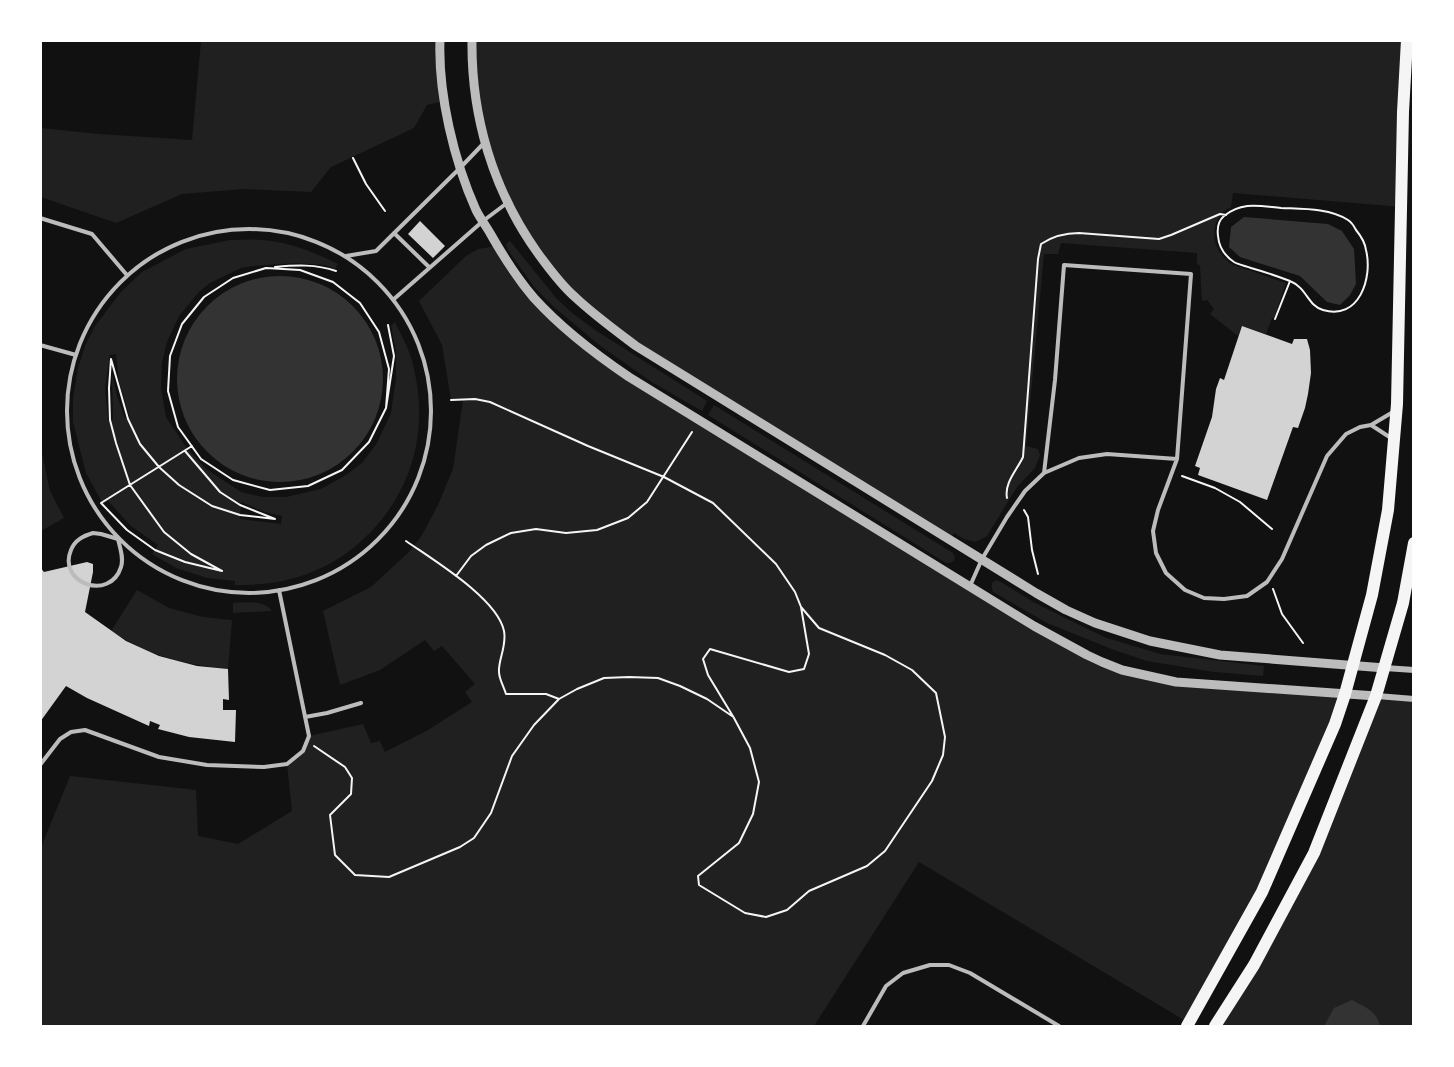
<svg xmlns="http://www.w3.org/2000/svg" width="1454" height="1067" font-family="'Alegreya Sans',sans-serif">
<style>
.green{fill:#202020;fill-rule:evenodd}
.water{fill:#333}
.building{fill:#d3d3d3}
.lines{fill:none;stroke-linecap:round;stroke-linejoin:round}
.path{stroke:#f5f5f5;stroke-width:2}
.service{stroke:#bcbcbc;stroke-width:4}
.minor{stroke:#bcbcbc;stroke-width:6}
.tertiary{stroke:#bcbcbc;stroke-width:9}
.primary{stroke:#f5f5f5;stroke-width:12}
</style>
<rect width="100%" height="100%" fill="#111"/>
<path class="green" d="M201,41H440L444,101L427,105L414,128L331,167L311,192L244,189L182,194L116,223L41,197V128L99,134L192,140Z
M472,41H1407L1402,207L1233,193L1231,207C1215,213 1210,235 1218,249C1221,255 1226,260 1231,264L1286,283L1274,318H1272L1266,334L1242,326L1238,336L1210,314L1214,309L1207,300L1202,301L1200,266L1197,264V253L1061,243L1058,254H1044L1026,446L1038,449L1040,455L1035,468L1017,487L987,536L975,542L964,539L954,533L950,539L636,346L573,296L525,235L484,142Z
M230,240C240,240 252,239 262,240C289,242 314,252 338,264L335,269L325,265L296,263L252,266L241,268L210,283L199,292L179,316L167,342L162,362L161,388L166,417L186,447L206,469L241,492L263,497H286L321,489L346,475L362,463L377,443L391,413L396,378V352L391,326L395,322C402,337 411,352 414,369C420,394 421,421 416,446C404,508 355,562 294,578C274,584 255,585 235,585V581L207,578L176,568L152,554L158,545L131,526L108,501L103,504L86,473L73,422V398L78,368L85,346L95,326L121,292L142,272L186,249ZM116,354L119,382L130,418H125L117,396L112,374L113,419L108,420L105,388L110,355ZM241,502L265,512L282,516L281,524L240,519Z
M510,241L557,299L571,312L595,330L707,401L702,411L650,381L598,344L554,307L534,287L508,250L506,245L508,242Z
M497,246L514,271L583,343L1087,655L1176,682L1345,694L1262,892L1189,1023L919,862L814,1026H41L40,850L70,776L196,790L198,836L238,844L292,811L287,764L303,751L309,736L363,724L371,743L380,741L385,752L428,730L472,702L465,692L475,684L442,646L434,651L425,640L380,670L340,685L323,611L371,587L409,552L422,535L438,505L453,469L463,400H451L442,345L419,301L466,256L478,249Z
M714,405L953,553L955,557L954,561L950,563H946L708,415Z
M41,448L50,491L64,518L41,531Z
M996,580L1001,582L1035,603L1104,637L1160,654L1264,666L1263,676L1214,672L1147,661L1114,650L1047,623L993,592L992,588V583Z
M137,590L169,608L203,617L232,620L228,669C182,664 150,656 111,631Z
M233,603C246,603 263,599 272,611L233,613Z
M1376,696L1413,699V1026H1215L1314,853Z"/>
<path class="water" d="M1244,217L1328,224L1342,231L1354,249L1356,284L1350,295L1340,305L1327,302L1300,276L1240,257L1229,247L1231,227Z
M177 379a103 103 0 1 1 206 0a103 103 0 1 1-206 0Z
M1352,1000C1365,1007 1377,1011 1380,1026H1324L1334,1008Z"/>
<path class="building" d="M420,221L445,246L433,258L408,234Z
M1242,326L1292,344L1294,339H1307L1310,350L1311,373L1308,394L1305,408L1298,428L1293,427L1267,500L1198,475L1200,468L1195,466L1212,417L1216,389L1220,378L1224,380Z
M87,562L93,564V572L85,612L126,641L159,656L197,666L228,669L229,700L223,699V710H236L235,742L189,737L158,729L160,725L150,721L149,726L87,698L66,686L40,722V567L44,572Z"/>
<g class="lines">
<path class="path" d="M353,158L366,184L385,211
M275,267C296,265 316,264 336,271
M1275,319L1290,281C1307,288 1308,306 1323,310C1359,321 1373,278 1366,250C1365,243 1361,236 1356,230C1354,226 1351,222 1348,220C1329,208 1302,209 1281,208C1260,206 1242,201 1224,216C1218,221 1217,228 1218,236C1219,247 1225,256 1234,262C1239,265 1246,266 1251,268C1265,272 1277,276 1290,281
M451,400L475,399L490,402L588,446L664,477L713,503L776,564L795,592L801,607L809,654L804,669L789,672L710,649L703,659L708,675L734,718L750,748L759,782L753,814L739,843L698,876L699,885L745,913L766,917L787,910L809,891L867,866L885,851L932,781L943,755L945,737L936,693L912,670L885,655L819,628L801,607
M386,408L389,369L379,332L360,303L333,282L300,270L266,268L233,278L204,297L182,324L170,356L168,391L178,427L201,459L233,480L270,490L308,486L342,470L369,442L386,408L394,356L388,325
M185,451L220,492L240,505L275,519L240,515L212,506L179,485L159,467L140,444L128,419L111,359L109,388L110,420L116,443L130,485L164,532L191,554L222,571L185,562L155,550L127,530L101,503C131,484 162,465 192,446
M1182,476L1215,488L1240,502L1272,529
M1007,498C1004,483 1017,470 1023,457L1038,259L1041,244C1053,236 1065,233 1079,233L1159,239L1171,235L1220,214L1226,215
M1024,510L1028,517L1032,550L1038,574
M406,541C433,560 497,598 504,631C507,646 498,660 499,672C499,679 504,687 506,694H546L559,699
M456,576L471,556L486,545L511,533L536,529L566,533L597,530L628,518L647,502L692,432
M1273,589L1282,614L1303,643
M314,746L345,767L352,778L351,794L330,815L335,855L355,875L389,877L460,847L474,838L491,813L512,756L534,725L559,699L577,689L604,678L629,677L658,678L680,686L707,699L732,716"/>
<path class="service" d="M40,218L92,234L126,274
M67 411a182 182 0 1 1 364 0a182 182 0 1 1-364 0Z
M394,233L429,267
M346,256L376,251L461,167L484,143
M394,299L483,221L507,203
M40,345L76,355
M1371,425L1391,438
M1044,473L1079,458L1107,454L1177,459
M93,533L101,534L118,539C120,548 124,558 121,567C110,602 57,583 71,550C75,540 83,536 93,533Z
M970,586L982,559L1007,517L1025,491L1044,473L1055,380L1064,265L1191,274L1177,459L1158,510L1153,531L1156,553L1166,573L1185,590L1204,598L1224,599L1247,596L1267,582L1282,559L1327,456L1346,434L1360,427L1371,425L1393,412
M305,717L327,713L361,703
M40,765L60,739L71,732L85,730L159,757L207,765L264,767L287,764L303,751L309,736L279,590
M863,1026L886,986L903,973L930,965H949L970,973L1059,1026"/>
<path class="minor" d="M1385,668L1414,670
M1377,696L1414,699"/>
<path class="tertiary" d="M440,40C438,94 454,161 476,210C480,218 486,226 490,233C503,256 517,278 534,298C562,329 595,354 629,377L1034,626L1087,655L1102,662L1122,670L1176,682L1376,696
M472,40C471,116 493,190 537,252C548,267 560,284 575,297C594,315 615,330 636,346L1036,593L1066,610L1095,623L1150,641L1220,655L1385,668"/>
<path class="primary" d="M1187,1026L1262,892L1335,724L1345,694L1372,595L1388,510L1397,404L1403,112L1407,40
M1215,1026L1254,965L1314,853L1376,696L1403,603L1414,543"/>
</g>
<rect width="1454" height="1067" fill="none" stroke="#ffffff" stroke-width="84"/>
</svg>
